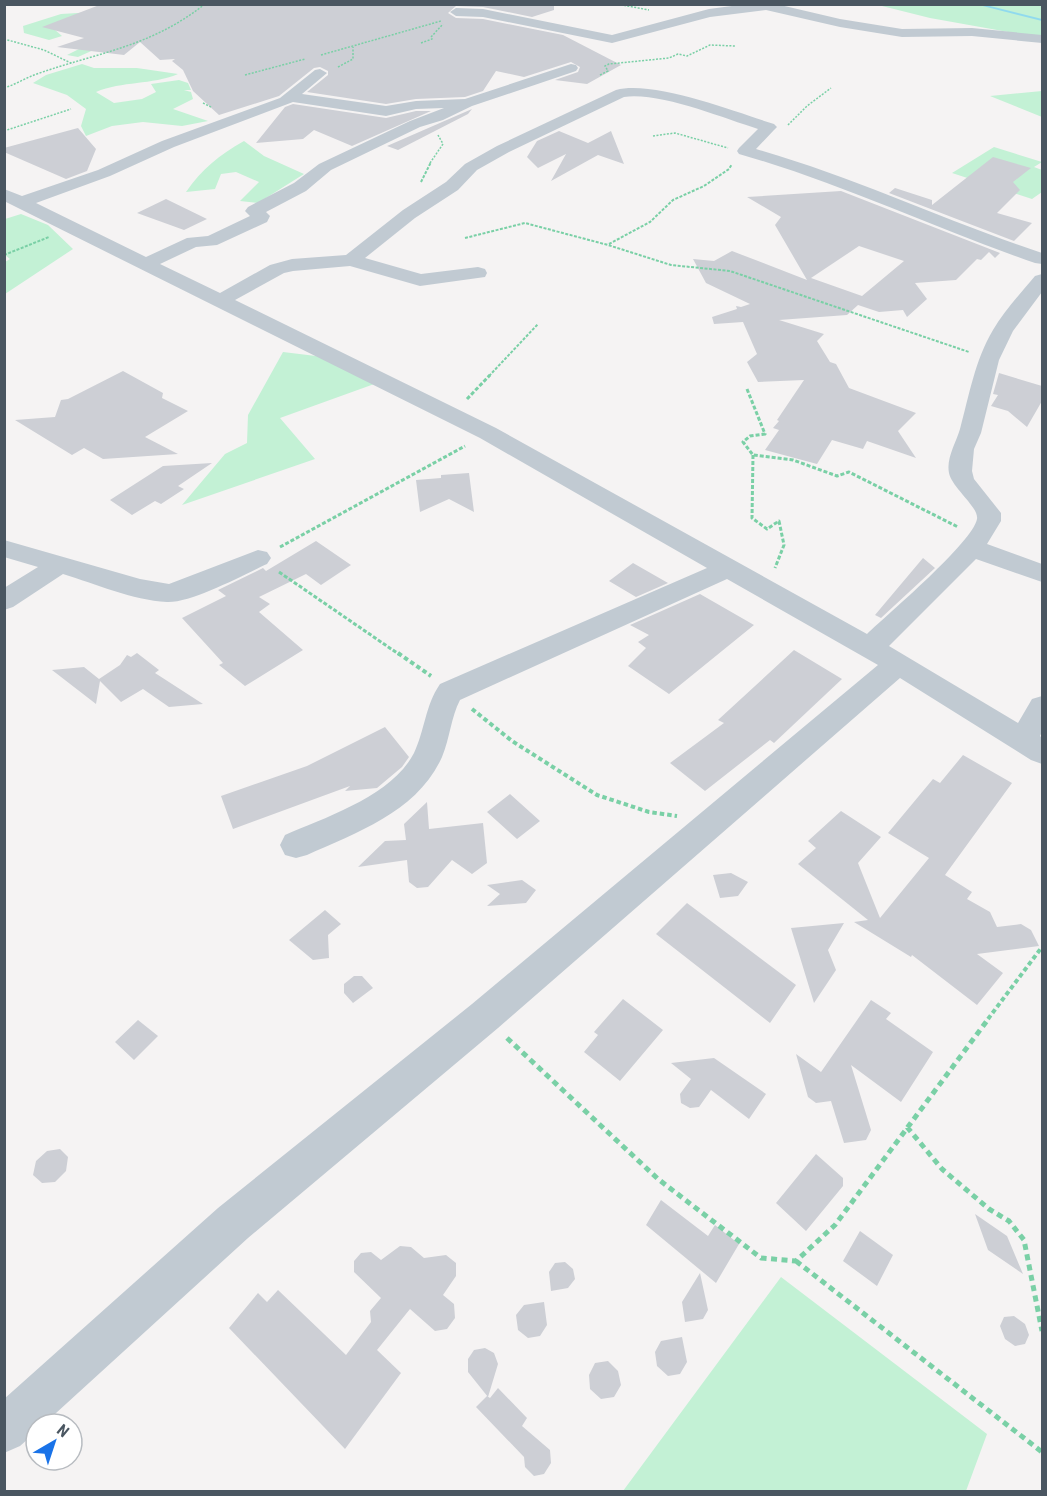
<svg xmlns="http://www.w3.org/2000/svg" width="1047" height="1496" font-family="'Roboto Condensed',sans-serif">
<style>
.green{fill:#c3f1d5}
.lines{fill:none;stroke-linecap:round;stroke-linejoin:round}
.stream{fill:#90daee;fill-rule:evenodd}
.building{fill:#cdcfd5;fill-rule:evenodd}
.path-far4{stroke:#7ad0a6;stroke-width:1.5;stroke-dasharray:2 1.5;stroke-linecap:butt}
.path-far3{stroke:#7ad0a6;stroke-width:2;stroke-dasharray:3 1.5;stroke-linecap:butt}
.path-far2{stroke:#7ad0a6;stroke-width:3;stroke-dasharray:4 2;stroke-linecap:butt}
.path-far1{stroke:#7ad0a6;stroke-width:4;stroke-dasharray:4.5 3;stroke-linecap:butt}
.path{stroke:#7ad0a6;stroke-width:5;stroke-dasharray:6 4.5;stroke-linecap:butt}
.minor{fill:#c1cad2;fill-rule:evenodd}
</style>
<rect width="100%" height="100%" fill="#f5f3f3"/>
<path class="green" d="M878,5H1042V38L930,18Z
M94,12L149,25L78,57L67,55L97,40L54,29L62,36L49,40L24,33L23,26L61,14Z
M82,64L94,68H137L178,74C152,85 122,81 96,92L114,103L142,99L156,92L151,84L179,80L188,83L191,90H184L191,92L193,99L173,109L208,121L182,126L143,122L112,126L86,136L81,126L86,109L67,95L33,83L46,75Z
M1042,91V117L990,96Z
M244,141L264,156L304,174L258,203L240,201L259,182L236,172L221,174L215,189L186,192C202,169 219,155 244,141Z
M994,147L1042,162L1034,167L1042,170V192L1032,199L952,173Z
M21,214L48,225L73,249L5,294V262L10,259L5,255V219Z
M283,352L324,357L377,383L280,418L315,459L182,505L225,454L247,443L248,415Z
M781,1277L987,1434L966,1491H623Z"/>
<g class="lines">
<path class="stream" d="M982,4L1042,19V21L975,4Z"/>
</g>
<path class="building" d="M102,4H554V10L532,17L483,7L456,6L448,13L456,18L483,19L563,35L621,65L587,84L555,80L578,72L580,67L571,62L524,77L496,71L483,91L465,97L416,99L386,104L307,92L328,75V71L320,67L314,68L279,96L219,115L193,91L183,70L172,61L175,59L160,60L140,42L124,55L57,47L84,38L42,27Z
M293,104L386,118L416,111H431L352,146L314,130L303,139L256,143L285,107Z
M472,109L468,114L398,150L387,146Z
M78,128L96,149L87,171L66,179L4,152V148Z
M559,131L588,143L611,131L624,164L598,155L551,181L566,154L538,168L527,157L537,141Z
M993,157L1031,168L1013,182L1020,190L997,213L1032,223L1014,241L889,193L895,188L932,200V205Z
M841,191L1000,253L995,258L989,252L981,260L977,259L956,280L915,283L927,299L907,317L903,310L879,312L858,305L847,315L779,320L824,334L817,341L830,362L836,364L849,388L916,413L898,431L916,458L867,441L863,449L832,440L817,464L765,450L779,430L773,428L779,421L777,420L804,380L758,382L747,362L757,354L743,322L714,324L712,317L737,309L736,306L741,307L750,304L706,283L693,259L714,261L732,251L807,280L775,225L781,217L747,197ZM859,246L904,261L862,296L811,278Z
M166,199L207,219L184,230L137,213Z
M123,371L163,393L162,398L188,411L145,437L178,454L103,459L84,448L72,455L15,420L55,417L61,400L68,399Z
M999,373L1042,386V401L1027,427L1008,411L991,406L998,395L993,394Z
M212,463L178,486L184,489L161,504L155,501L132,515L110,500L163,466Z
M469,473L474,512L449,499L420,512L416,480L441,478V475Z
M316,541L351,565L321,585L306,574L259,597L270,604L259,612L303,650L245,686L219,665L223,663L182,618L226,596L218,590L263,568L266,571Z
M923,558L935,568L881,618L875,615Z
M633,563L668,583L636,597L609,581Z
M700,594L754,625L669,694L628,666L646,648L638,642L649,635L630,625Z
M794,650L842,679L774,743L770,740L705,791L670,763L724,723L718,720Z
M137,653L159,670L155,673L203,704L169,707L143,689L121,702L100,681L96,704L52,670L84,667L99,679L120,665L127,655L131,657Z
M385,727L409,757L402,767L377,788L345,791L350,786L233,829L221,796L307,766Z
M963,755L1012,783L945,875L972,892L967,899L990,912L997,927L1021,924L1031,930L1039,946L977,954L1003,973L977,1005L912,955L911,957L854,922L868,920L798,864L816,848L808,841L841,811L881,837L858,863L880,918L929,858L888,833L933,779L940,783Z
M510,794L540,821L517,839L487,812Z
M427,802L429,829L483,823L487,863L472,874L452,860L428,887L417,888L409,882L407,860L358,867L385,841L406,840L404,824Z
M731,873L748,882L738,896L720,898L713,875Z
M522,880L536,890L526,903L487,906L500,894L487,885Z
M687,903L796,985L770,1023L656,934Z
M325,910L341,924L328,935L329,958L313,960L289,940Z
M844,923L828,950L836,970L814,1003L791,928Z
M354,976H362L373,988L353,1003L344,993V984Z
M623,999L663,1030L620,1081L584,1052L598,1035L594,1032Z
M871,1000L891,1013L886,1019L933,1052L901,1102L851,1065L871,1130L866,1140L844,1143L831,1101L816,1103L808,1097L796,1054L821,1072Z
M138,1020L158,1036L134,1060L115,1042Z
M714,1058L766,1094L749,1119L711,1090L699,1107L690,1108L681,1103L680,1094L691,1079L671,1063Z
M60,1149L68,1157L66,1171L55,1182L42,1183L33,1175L36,1161L47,1151Z
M816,1154L843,1178V1186L806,1231L776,1203Z
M661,1200L708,1236L715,1225L739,1244L716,1283L646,1225Z
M975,1214L1007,1236L1023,1274L988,1250Z
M860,1231L893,1255L877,1286L843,1261Z
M400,1246L411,1247L424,1258L446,1255L456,1263V1276L443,1295L454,1304L455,1318L447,1329L435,1331L410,1309L377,1350L401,1373L345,1449L229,1328L258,1293L267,1302L278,1290L346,1355L371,1322L370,1311L381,1298L354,1272V1261L361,1253L371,1252L381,1260Z
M565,1262L573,1269L575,1279L568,1288L551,1291L549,1272L555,1263Z
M700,1273L708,1310L703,1319L685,1322L682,1302Z
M544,1302L547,1325L540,1336L528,1338L518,1330L516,1315L524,1305Z
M1014,1316L1025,1324L1029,1335L1025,1344L1015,1346L1005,1339L1000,1326L1004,1317Z
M682,1337L687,1362L680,1374L668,1376L657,1366L655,1352L661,1341Z
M485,1348L494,1353L498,1364L488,1397L468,1372V1359L474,1350Z
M608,1361L618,1371L621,1385L614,1397L601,1399L590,1389L589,1375L595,1363Z
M498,1388L527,1418L522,1426L550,1450L551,1463L544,1474L534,1476L525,1467L524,1457L476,1407L487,1396L490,1398Z"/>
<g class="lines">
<path class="path-far4" d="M617,4L649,10
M4,39L44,50L73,64
M421,43L432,39L431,37L443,24
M321,55L441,21
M338,67L353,59V47
M245,75L305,59
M600,75L608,71L605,66L609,64L669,58L678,54L687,56L710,45L735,46
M4,88C14,85 24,79 34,75C98,52 149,48 205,4
M203,103L211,107
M788,125L807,106L831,88
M4,131L71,109
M653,136L675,133L728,148
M430,163L443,144L438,135"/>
<path class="path-far3" d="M421,182L431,162
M465,238L525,223L608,245L671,265L730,271L969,352
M609,244L650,222L673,200L704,186L729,169L732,164
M4,255L49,237
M489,376L538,324"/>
<path class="path-far2" d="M747,389L765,434L750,436L743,442L753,455L793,460L837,476L849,472L958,527
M467,399L490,375
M753,455L752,518L767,529L779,521L784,545L775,568
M280,547L465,446
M279,572L400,655"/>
<path class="path-far1" d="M398,653L431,676
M472,709L512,741L597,795L649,812L677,816
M988,1019L1042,947"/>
<path class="path" d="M507,1038L658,1179L761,1258L796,1261L835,1225L989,1018
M907,1127L942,1169L989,1209L1009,1221L1024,1240L1042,1331
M796,1261L1042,1452"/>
<path class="minor" d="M747,4H776L840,19L902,29L972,28L1042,35V43L972,36L902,37L840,27L766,10L710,17L612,43L483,17L456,16L450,12L456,8L483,9L612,35L709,9Z
M571,64L576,65L578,68L576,71L472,106L443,120L420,127L331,170L306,191L266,212L270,216L267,222L217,245L196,247L160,264L220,293L270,265L292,259L346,255L403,210L446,182L465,164L497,146L616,90C654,80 735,112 774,124L777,127L774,130L756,149C854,177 946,221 1042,253V264L1035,263C936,229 841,183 739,154L737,151L739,148L758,129C722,118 661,92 624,97L509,152L477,170L458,190L415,218L365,258L421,274L478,267L485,269L487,273L485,277L420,286L350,266L293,271L284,273L235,300L496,428L867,634C888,614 973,542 977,519C979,507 952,488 949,473C946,458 956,443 960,429C969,396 975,360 993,330C1004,311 1021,293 1035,276L1042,274V292L1013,331L999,360L981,433L974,449L972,471L974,479L1001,513V521L987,544L1042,564V582L976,559L889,646L1018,723L1032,699L1042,696V732L1040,736L1042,738V764L1031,760L900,678L498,1028L248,1238L44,1424H36V1432L20,1446L4,1453V1399L218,1208L472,1004L878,665L727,579L460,700C451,717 450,738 442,757C418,811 358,832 307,855L296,858L285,855L280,845L285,835C326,817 392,796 414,753C425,730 425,706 440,684L707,568L480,438L4,201V189L22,196L98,170L162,141L280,98L315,70L320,69L327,73L302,94L386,106L416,101L465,99ZM293,102L386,116L416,109L444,108L410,121L319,164L294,183L248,207L245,211L250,216L208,236L187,238L146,257L36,203L110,176L174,147Z
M4,540L140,579L169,584L258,550L267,552L271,558L267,564C243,575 192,603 167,602C132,600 96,584 63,574L13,607L4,610V588L38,567L4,557Z"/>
</g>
<rect width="1047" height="1496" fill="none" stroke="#4a5661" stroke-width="12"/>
<g transform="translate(54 1442) rotate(39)"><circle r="28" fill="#ffffff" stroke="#b7bbc0" stroke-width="1.5"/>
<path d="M0-4.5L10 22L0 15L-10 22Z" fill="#1a73e8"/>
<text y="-9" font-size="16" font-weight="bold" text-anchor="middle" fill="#4a5661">N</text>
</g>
</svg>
